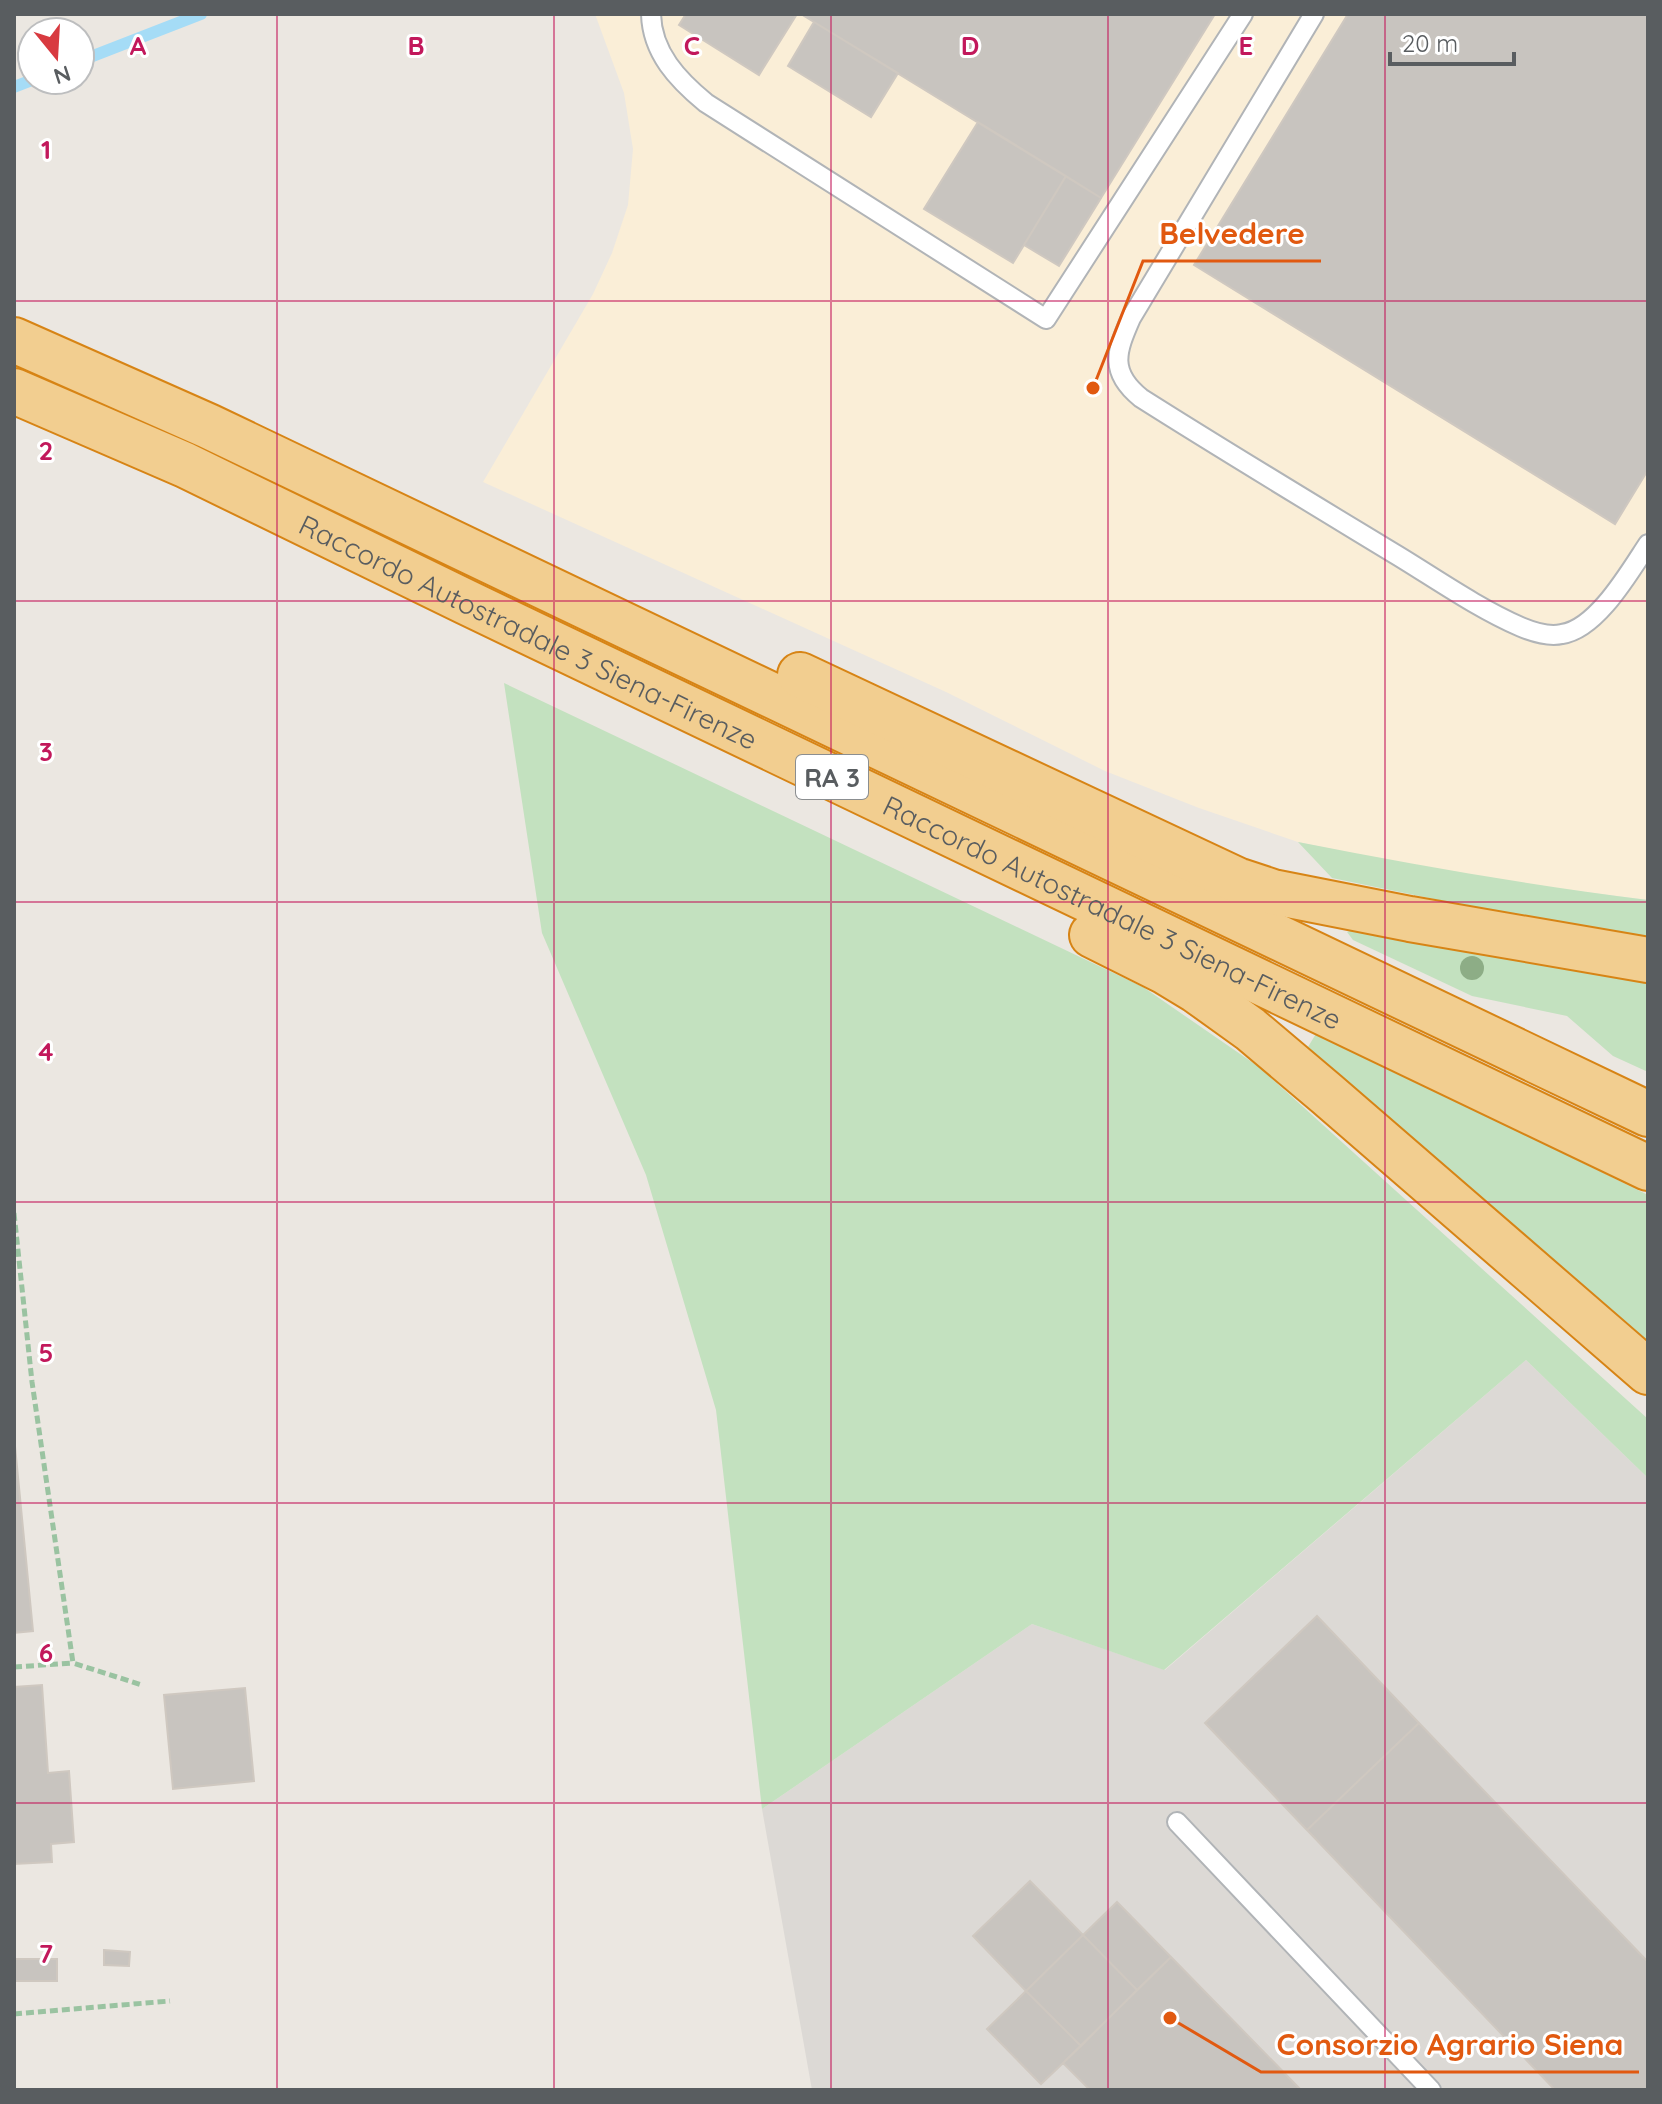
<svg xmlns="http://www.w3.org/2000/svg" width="1662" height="2104" font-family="Quicksand,sans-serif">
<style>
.commercial{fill:#faeed7}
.industrial{fill:#dcd9d5}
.green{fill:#c3e1bf}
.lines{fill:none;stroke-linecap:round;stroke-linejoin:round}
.stream{stroke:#a5dcf6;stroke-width:12}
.building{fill:#c8c4bf;stroke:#cfc8c0;stroke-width:2}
.lane-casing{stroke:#b1b4b7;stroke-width:22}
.highway-casing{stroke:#d78415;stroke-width:48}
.path{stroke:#9ac3a1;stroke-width:5;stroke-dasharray:8 4;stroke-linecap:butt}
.lane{stroke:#fff;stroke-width:18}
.highway{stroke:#f2ce90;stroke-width:44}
.tree{fill:#8dad86}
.grid{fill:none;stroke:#c2185b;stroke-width:2;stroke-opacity:0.55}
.labels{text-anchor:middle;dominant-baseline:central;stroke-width:6;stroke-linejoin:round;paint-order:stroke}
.shield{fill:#fff;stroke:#8b8e90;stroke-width:2}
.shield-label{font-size:26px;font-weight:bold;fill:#595d60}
.street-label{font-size:28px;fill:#595d60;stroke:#fff}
.grid-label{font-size:26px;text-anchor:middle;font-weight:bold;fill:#c2185b;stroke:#fff;stroke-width:6;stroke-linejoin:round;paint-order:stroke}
.leader{fill:none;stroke:#e15910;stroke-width:3}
.callout-dot{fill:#e15910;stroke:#fff;stroke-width:3}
.callout-label{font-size:30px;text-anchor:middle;font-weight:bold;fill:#e15910;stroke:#fff;stroke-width:6;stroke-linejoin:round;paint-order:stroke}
</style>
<rect width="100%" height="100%" fill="#ebe7e1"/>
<path class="commercial" d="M595,14H1648V900L1530,885L1410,865L1298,842L1199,808L1105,771L946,692L483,482L593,294L612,253L628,205L633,149L624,93Z"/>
<path class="industrial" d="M1526,1360L1648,1478V2090H812L762,1809L1032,1624L1165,1670Z"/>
<path class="green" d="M504,683L1143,987L1259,1067L1648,1419V1478L1526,1360L1164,1670L1032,1624L762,1809L716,1410L646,1175L542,933Z
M1298,842C1414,865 1530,885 1648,900V939L1545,922L1332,878Z
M1358,928L1648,980V1072L1613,1056L1567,1016L1472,996L1353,940L1347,932Z
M1317,1032L1648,1195V1348L1360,1096L1308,1047Z"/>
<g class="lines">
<path class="stream" d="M80,61L201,14
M14,87L32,80"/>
</g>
<path class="building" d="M686,14H797L759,75L679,25Z
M801,14H1215L1101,198Z
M1348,14H1648V470L1615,524L1194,265Z
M814,22L898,73L871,117L788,66Z
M978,122L1066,176L1013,263L924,209Z
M1066,176L1101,198L1059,266L1024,245Z
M14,1436L33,1631L14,1633Z
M1317,1616L1419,1723L1307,1830L1205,1723Z
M42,1685L48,1773L69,1771L74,1842L51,1844L52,1862L14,1864V1687Z
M245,1688L254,1781L173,1789L164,1695Z
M1419,1723L1648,1962V2090H1555L1307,1830Z
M1030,1881L1083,1935L1026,1991L973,1936Z
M1117,1902L1171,1957L1137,1990L1083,1935Z
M1083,1935L1137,1990L1081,2046L1026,1991Z
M104,1950L130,1952L129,1966L104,1965Z
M1171,1957L1301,2090H1090L1063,2063Z
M14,1959H57V1981H14Z
M1026,1991L1081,2046L1041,2084L987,2029Z"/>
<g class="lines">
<g class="lane-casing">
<path id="lane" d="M651,14C652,53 678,80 706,103L1046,319L1243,14
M1314,14L1131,318C1116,352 1109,372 1141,398C1223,450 1306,500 1390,551C1432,576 1475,607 1521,627C1533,632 1549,637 1562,634C1597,629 1630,571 1648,544
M1177,1822L1431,2090"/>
</g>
<g class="highway-casing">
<g id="highway">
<path d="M14,340L208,426L1648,1114"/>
<path id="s1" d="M14,391L185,465L466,602L1648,1168"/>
<path d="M800,675L1237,880L1273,892L1410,919L1648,960"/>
<path d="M1092,935L1164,971L1197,991L1250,1029L1327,1094L1648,1372"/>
</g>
</g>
<path class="path" d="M14,1213L32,1382L73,1663L142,1685
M14,1667L73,1663
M14,2014L170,2001"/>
<use href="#lane" class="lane"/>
<use href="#highway" class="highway"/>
</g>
<circle class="tree" cx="1472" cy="968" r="12"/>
<path class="grid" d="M277,14V2090M554,14V2090M831,14V2090M1108,14V2090M1385,14V2090M14,301H1648M14,601H1648M14,902H1648M14,1202H1648M14,1503H1648M14,1803H1648"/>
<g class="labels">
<rect class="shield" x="796" y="755" width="72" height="44" rx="6"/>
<g class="shield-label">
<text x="832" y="777">RA 3</text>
</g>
<g class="street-label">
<text stroke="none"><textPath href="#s1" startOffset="568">Raccordo Autostradale 3 Siena-Firenze</textPath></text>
<text stroke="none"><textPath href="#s1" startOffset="1216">Raccordo Autostradale 3 Siena-Firenze</textPath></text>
</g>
</g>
<g class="grid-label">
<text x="138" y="55">A</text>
<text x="416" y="55">B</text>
<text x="692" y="55">C</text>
<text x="970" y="55">D</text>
<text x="1246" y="55">E</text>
<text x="46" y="159">1</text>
<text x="46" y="460">2</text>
<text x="46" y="761">3</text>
<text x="46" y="1061">4</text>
<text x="46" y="1362">5</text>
<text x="46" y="1662">6</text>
<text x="46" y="1963">7</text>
</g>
<path class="leader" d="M1093 388L1143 261H1321M1170 2018L1261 2072H1639"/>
<g class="callout-dot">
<circle cx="1093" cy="388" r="8"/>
<circle cx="1170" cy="2018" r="8"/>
</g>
<g class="callout-label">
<text x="1232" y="244">Belvedere</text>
<text x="1450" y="2055">Consorzio Agrario Siena</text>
</g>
<rect width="1662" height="2104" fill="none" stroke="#595d60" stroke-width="32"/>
<g transform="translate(56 56) rotate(162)"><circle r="38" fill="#ffffff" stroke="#bdbebf" stroke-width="2"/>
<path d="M0-6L14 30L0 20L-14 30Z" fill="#d83a40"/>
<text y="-12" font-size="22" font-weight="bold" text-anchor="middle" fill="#595d60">N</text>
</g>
<path d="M1390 52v12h124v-12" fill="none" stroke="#595d60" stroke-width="4"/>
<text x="1402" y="52" font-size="24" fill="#595d60" stroke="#ffffff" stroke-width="6" paint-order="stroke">20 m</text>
</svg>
